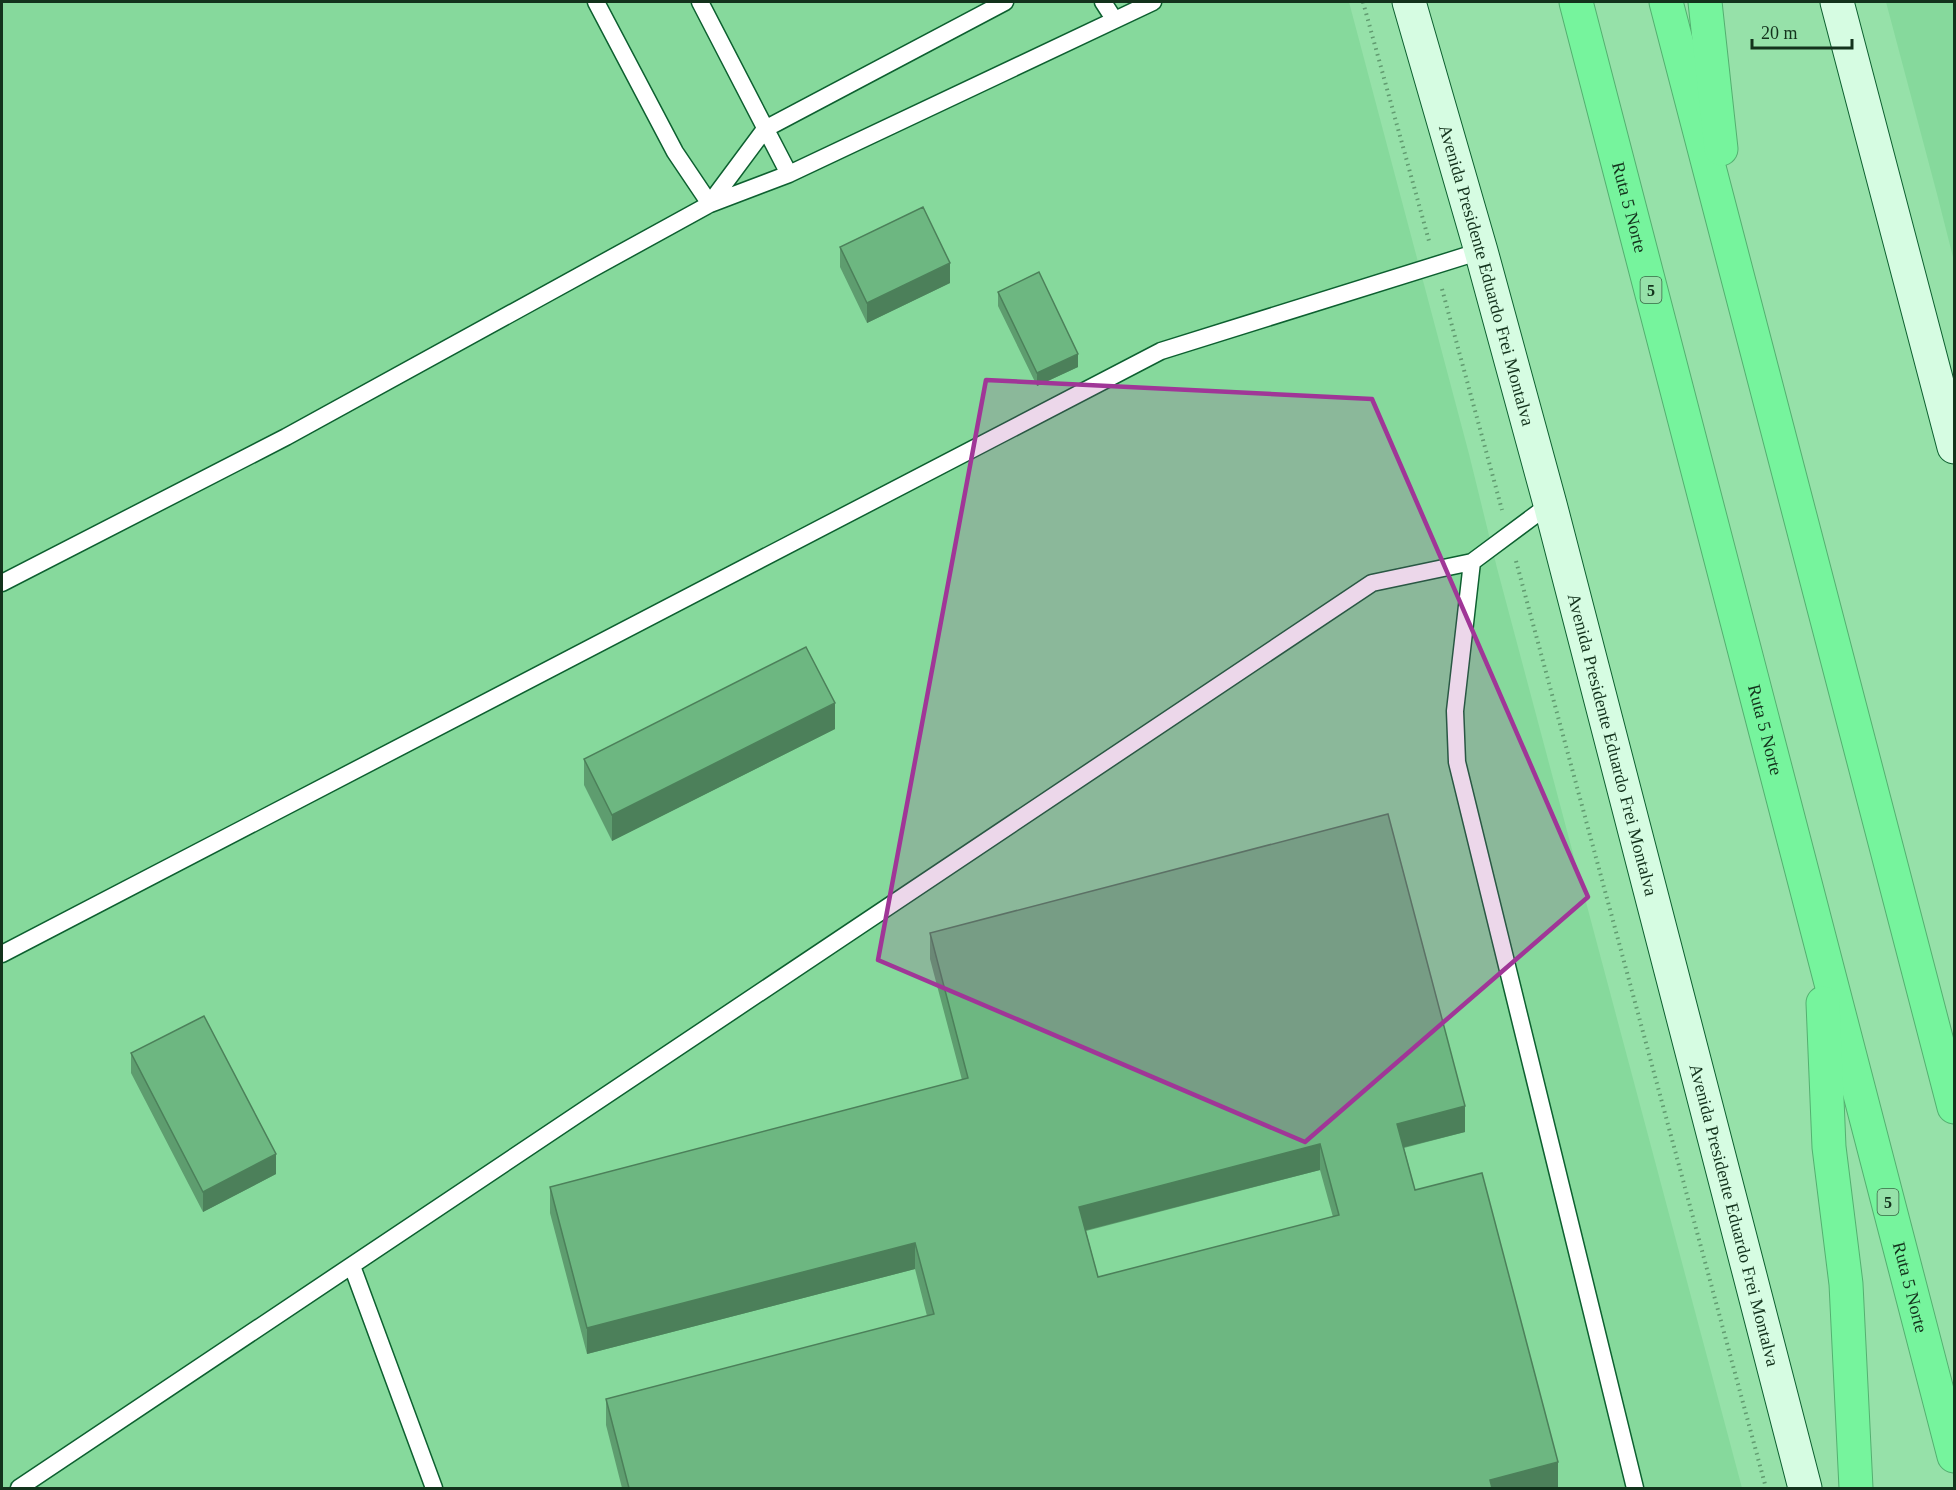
<svg xmlns="http://www.w3.org/2000/svg" width="1956" height="1490" font-family="Georgia,serif">
<style>
.built{fill:#86d99c}
.lines{fill:none;stroke-linecap:round;stroke-linejoin:round}
.lane-casing{stroke:#0d6030;stroke-width:19}
.secondary-casing{stroke:#0d6030;stroke-width:35}
.highway-casing{stroke:#53b070;stroke-width:35}
.path{stroke:#619b70;stroke-width:4;stroke-dasharray:1.5 4.5;stroke-linecap:butt}
.lane{stroke:#fff;stroke-width:16}
.secondary{stroke:#d6fce2;stroke-width:33}
.highway{stroke:#76f49d;stroke-width:33}
.wall{fill:#5e9d6f;fill-rule:evenodd}
.shaded-wall{fill:#4c805a}
.building{fill:#6db781;stroke:#4c805a;stroke-width:1.5;fill-rule:evenodd}
.marked{fill:#a03697;fill-opacity:0.2;stroke:#a03697;stroke-width:4.5;stroke-linejoin:round}
.labels{text-anchor:middle;dominant-baseline:central;stroke-width:6;stroke-linejoin:round;paint-order:stroke}
.shield{fill:#96e1a9;stroke:#3a6646;stroke-width:1.5}
.shield-label{font-size:16px;font-weight:bold;fill:#13321c}
.street-label{font-size:18px;fill:#13321c;stroke:#96e1a9}
</style>
<rect width="100%" height="100%" fill="#96e1a9"/>
<path class="built" d="M2,2H1349L1469,454L1497,568L1742,1488H2Z
M1886,2H1954V261L1937,194Z"/>
<g class="lines">
<g class="lane-casing">
<path id="lane" d="M596,2L675,152L710,204
M700,2L789,174
M1103,2L1114,19
M710,203L765,129L1005,2
M1472,562L1455,711L1457,762L1635,1488
M2,583L286,437L710,204L789,174L1153,2
M2,954L1161,351L1481,251
M352,1266L434,1488
M19,1488L1372,583L1472,562L1550,504"/>
</g>
<g class="secondary-casing">
<g id="secondary">
<path id="s1" d="M1409,2L1481,251L1550,504L1805,1488"/>
<path d="M1837,2L1954,447"/>
</g>
</g>
<g class="highway-casing">
<g id="highway">
<path id="s2" d="M1576,2L1954,1456"/>
<path d="M1666,2L1954,1107"/>
<path d="M1705,2L1721,149"/>
<path d="M1823,1003L1829,1147L1846,1284L1856,1488"/>
</g>
</g>
<path class="path" d="M1363,2L1429,241
M1442,289L1502,510
M1516,561L1766,1488"/>
<use href="#lane" class="lane"/>
<use href="#secondary" class="secondary"/>
<use href="#highway" class="highway"/>
</g>
<path class="wall" d="M840,247L950,283L867,323L840,267Z
M998,292L1078,367L1037,386L998,306Z
M835,729L612,841L584,785V759Z
M930,933L1465,1132L1404,1148L1415,1190L1558,1488H622L606,1425V1399L927,1316L915,1269L587,1354L550,1213V1187L962,1080L930,959ZM1320,1170L1333,1217L1098,1277L1086,1231Z
M131,1053L276,1174L203,1212L131,1073Z"/>
<path class="shaded-wall" d="M950,263V283L867,323V303Z
M1078,354V367L1037,386V373Z
M835,703V729L612,841V815Z
M1465,1106V1132L1397,1149V1124Z
M1320,1144V1170L1079,1232V1207Z
M276,1154V1174L203,1212V1192Z
M915,1243V1269L587,1354V1328Z
M1558,1462V1488H1490V1480Z"/>
<path class="building" d="M923,207L950,263L867,303L840,247Z
M1039,272L1078,354L1037,373L998,292Z
M806,647L835,703L612,815L584,759Z
M1388,814L1465,1106L1397,1124L1415,1190L1482,1173L1558,1462L1490,1480L1492,1488H629L606,1399L934,1314L915,1243L587,1328L550,1187L968,1078L930,933ZM1320,1144L1339,1215L1098,1277L1079,1207Z
M204,1016L276,1154L203,1192L131,1053Z"/>
<path class="marked" d="M986,380L1372,399L1588,897L1305,1142L878,960Z"/>
<g class="labels">
<g class="shield">
<rect x="1640.5" y="277" width="21" height="26" rx="4.5"/>
<rect x="1877.5" y="1189" width="21" height="26" rx="4.5"/>
</g>
<g class="shield-label">
<text x="1651" y="290">5</text>
<text x="1888" y="1202">5</text>
</g>
<g class="street-label">
<text stroke="none"><textPath href="#s2" startOffset="212">Ruta 5 Norte</textPath></text>
<text stroke="none"><textPath href="#s1" startOffset="284">Avenida Presidente Eduardo Frei Montalva</textPath></text>
<text stroke="none"><textPath href="#s2" startOffset="752">Ruta 5 Norte</textPath></text>
<text stroke="none"><textPath href="#s1" startOffset="770">Avenida Presidente Eduardo Frei Montalva</textPath></text>
<text stroke="none"><textPath href="#s1" startOffset="1256">Avenida Presidente Eduardo Frei Montalva</textPath></text>
<text stroke="none"><textPath href="#s2" startOffset="1328">Ruta 5 Norte</textPath></text>
</g>
</g>
<rect width="1956" height="1490" fill="none" stroke="#13321c" stroke-width="6"/>
<path d="M1752 39v9h100v-9" fill="none" stroke="#13321c" stroke-width="3"/>
<text x="1761" y="39" font-size="18" fill="#13321c" stroke="#96e1a9" stroke-width="4.5" paint-order="stroke">20 m</text>
</svg>
